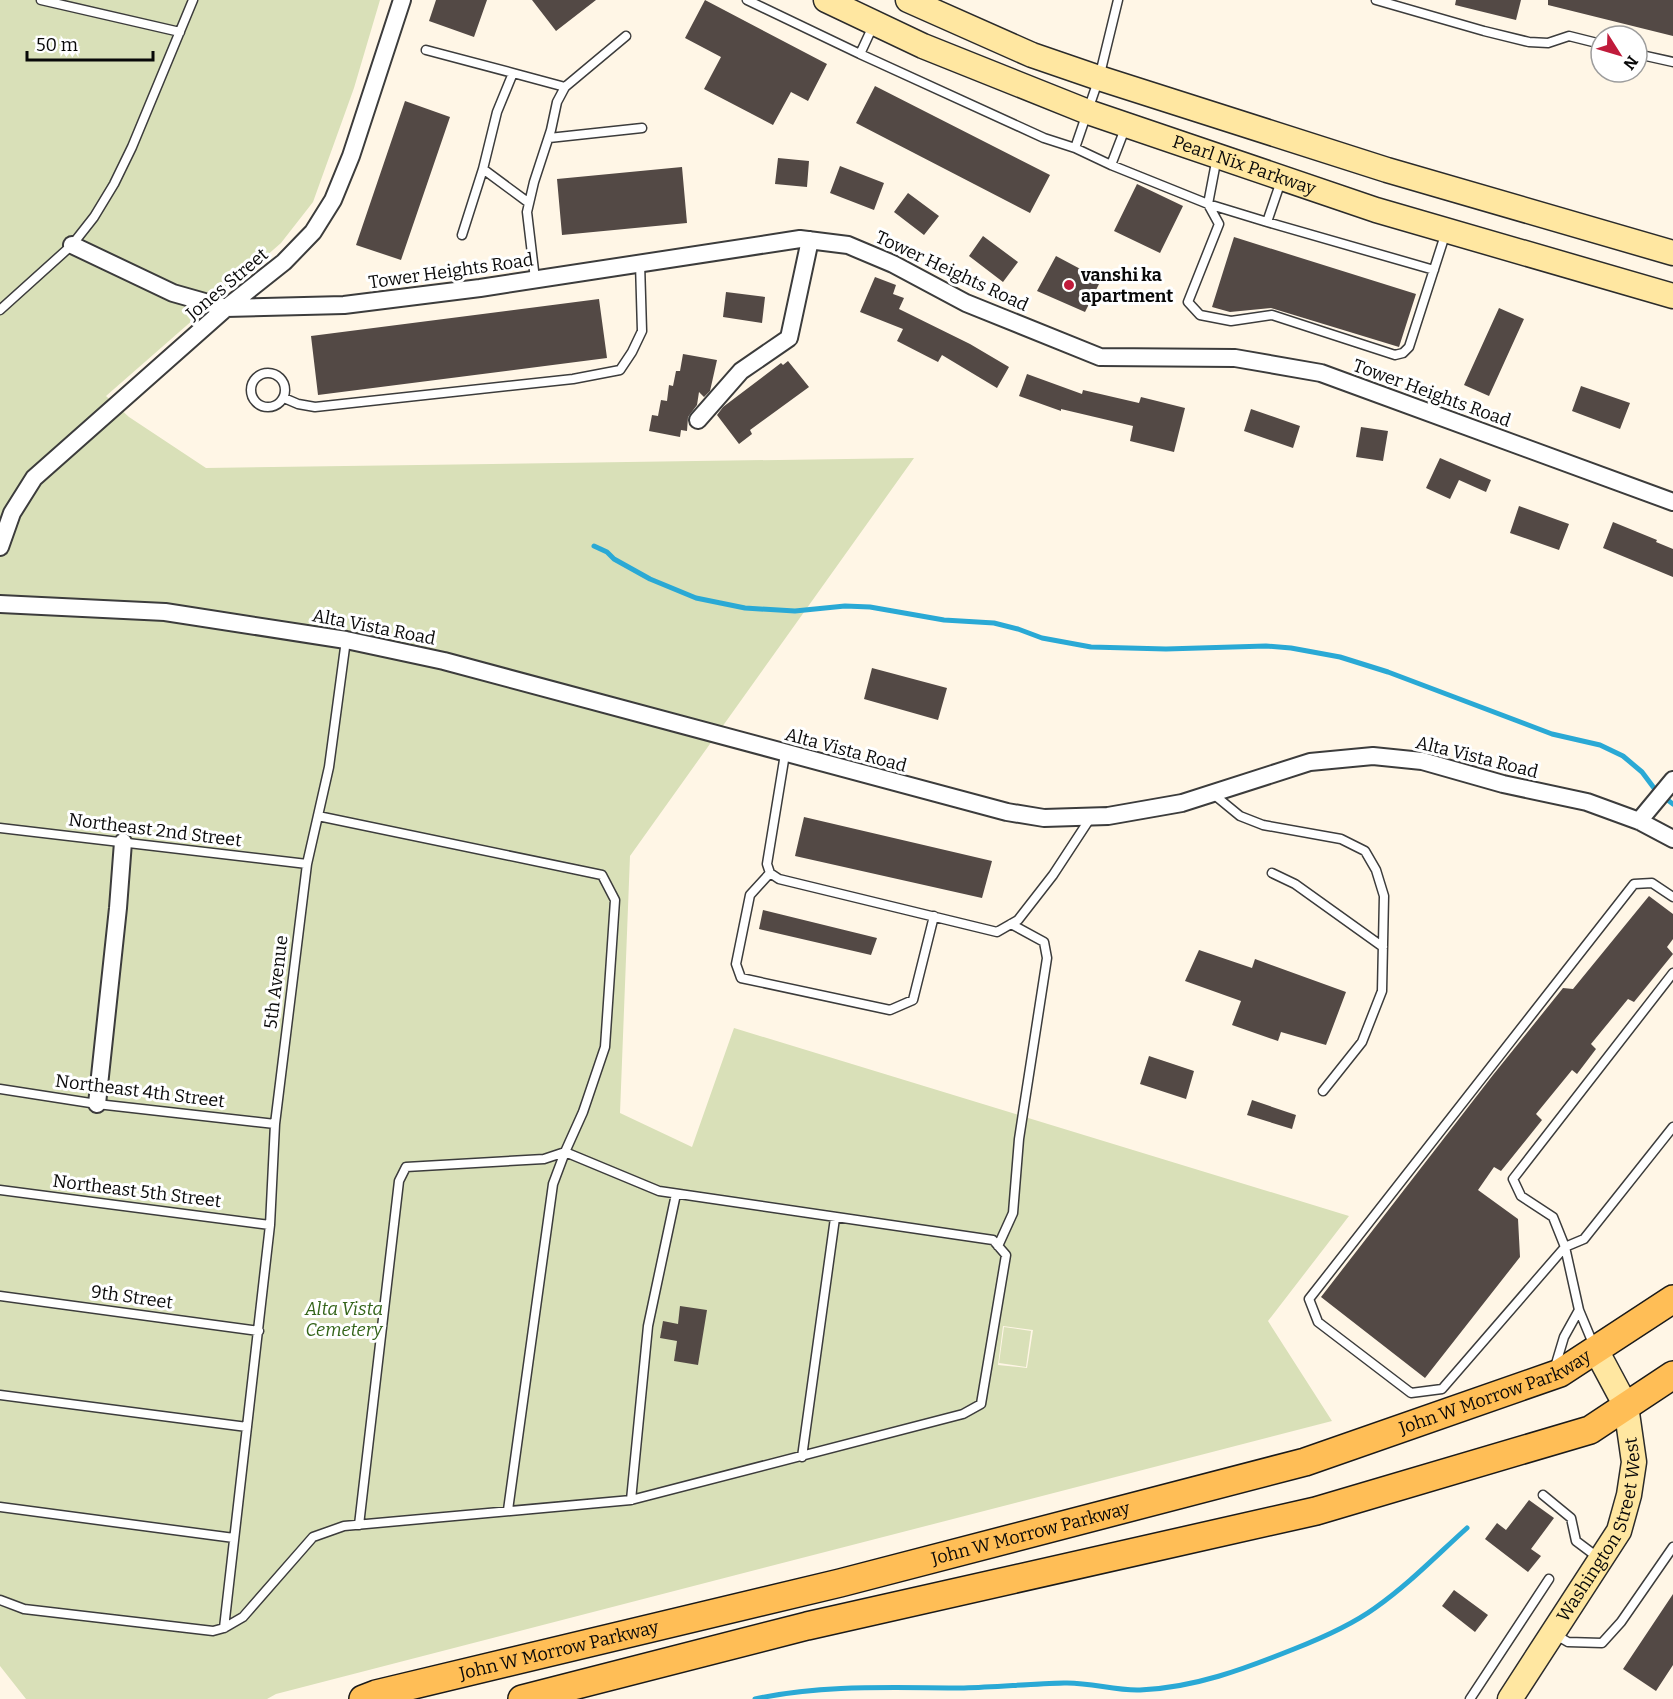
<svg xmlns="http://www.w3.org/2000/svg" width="1673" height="1699" font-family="Bitter,serif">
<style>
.cemetery{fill:#d9e0b8;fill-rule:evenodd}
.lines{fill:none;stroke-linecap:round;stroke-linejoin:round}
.stream{stroke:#2aa9d5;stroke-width:5}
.building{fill:#534945}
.lane-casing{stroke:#3c3c3c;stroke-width:11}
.street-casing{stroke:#3c3c3c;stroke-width:20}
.secondary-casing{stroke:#2b2b2b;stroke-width:27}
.primary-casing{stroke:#1a1a1a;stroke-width:30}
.lane{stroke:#fff;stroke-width:8}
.street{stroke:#fff;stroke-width:16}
.secondary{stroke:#ffe7a1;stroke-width:24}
.primary{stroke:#ffbe56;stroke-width:27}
.poi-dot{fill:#c01b3b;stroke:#fff;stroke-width:2}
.labels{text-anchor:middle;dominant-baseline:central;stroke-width:6;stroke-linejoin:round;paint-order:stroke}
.street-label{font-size:18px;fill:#090909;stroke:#fff}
.poi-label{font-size:18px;font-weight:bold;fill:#090909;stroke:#fff;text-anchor:start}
.park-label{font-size:18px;font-style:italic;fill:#326318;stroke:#fff}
</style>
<rect width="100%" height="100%" fill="#fff6e6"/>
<path class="cemetery" d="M0,0H380L354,88L313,202L281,243L106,396L129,417L206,468L914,458L630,856L620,1113L692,1147L734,1028L1349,1216L1268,1321L1332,1421L276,1694L267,1699H26L0,1666ZM1003,1326L1033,1330L1027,1368L998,1365Z
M1004,1327L1031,1331L1026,1367L999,1363Z"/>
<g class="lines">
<path class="stream" d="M594,546L607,552L614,559L650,579L696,598L745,608L795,611L845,606L870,607L944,620L994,623L1018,629L1042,638L1091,647L1166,649L1266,646L1291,648L1340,657L1388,672L1552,734L1600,745L1623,756L1642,772L1657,792L1673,804
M755,1699C824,1684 894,1688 964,1688C997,1687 1030,1684 1064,1683C1090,1682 1115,1691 1140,1690C1194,1688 1244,1669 1294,1649C1322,1638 1350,1626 1375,1608C1408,1585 1437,1555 1467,1528"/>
</g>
<path class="building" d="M436,0H487L474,37L429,21Z
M532,0H596L556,31Z
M705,0L827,64L808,101L791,92L773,125L704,89L721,57L685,38Z
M1456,0H1521L1516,20L1455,5Z
M1548,0H1673V36L1548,5Z
M875,86L1050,175L1030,213L856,123Z
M405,101L450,117L401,260L356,245Z
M778,158L809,161L807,187L775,184Z
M840,166L884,183L874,210L830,193Z
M682,167L687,223L562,235L557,179Z
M1137,184L1183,206L1160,253L1114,231Z
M908,193L939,216L924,235L894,212Z
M983,236L1018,262L1003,282L969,256Z
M1234,237L1416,294L1399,347L1271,308L1230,312L1212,307Z
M1056,256L1101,280L1085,312L1037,291Z
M875,277L896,285L893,294L904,298L899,309L970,344L1009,367L997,388L942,355L938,362L897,341L903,329L860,312Z
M726,292L765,297L762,323L723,317Z
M599,299L607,358L318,395L311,336Z
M1499,308L1524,319L1489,396L1464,385Z
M683,354L717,360L710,391L704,397L699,392L697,405L688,417L687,431L681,430L680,437L649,431L652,415L658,416L661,400L667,401L669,385L673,386L676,371H680Z
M788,361L809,387L750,430L752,434L739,444L717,415L723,407L781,363L783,365Z
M1027,374L1082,394L1083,390L1139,403L1141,397L1185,408L1174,452L1130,441L1133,426L1061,409V411L1019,396Z
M1581,386L1630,403L1620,429L1572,411Z
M1251,409L1300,426L1293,448L1244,431Z
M1361,427L1388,431L1383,461L1356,457Z
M1440,458L1491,480L1486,492L1459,480L1450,499L1426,488Z
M1519,506L1569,524L1559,550L1510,533Z
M1613,522L1657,540L1656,542L1673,549V577L1603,548Z
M872,668L947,688L938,720L864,699Z
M804,817L992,861L982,898L795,856Z
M1649,896L1673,914V939L1667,947L1673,954L1634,1002L1628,999L1591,1044L1596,1049L1577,1074L1572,1070L1536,1114L1542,1120L1501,1171L1494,1167L1478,1190L1518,1219L1520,1257L1425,1378L1321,1297L1493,1075L1563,988L1573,989Z
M763,910L877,938L871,955L759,929Z
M1199,950L1252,968L1255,959L1346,992L1326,1045L1281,1032L1278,1041L1232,1025L1241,1001L1185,981Z
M1149,1056L1194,1071L1186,1099L1140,1084Z
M1252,1100L1296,1115L1292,1129L1247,1115Z
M680,1306L707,1310L698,1365L674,1361L677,1341L660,1338L663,1321L678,1324Z
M1529,1500L1554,1518L1531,1549L1541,1556L1528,1572L1485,1539L1497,1523L1506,1530Z
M1454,1590L1488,1615L1475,1632L1442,1606Z
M1673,1594V1665L1656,1691L1623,1669Z"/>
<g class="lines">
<g class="lane-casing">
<path id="lane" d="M41,0L180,32
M747,0L860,54
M1376,0L1484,31L1529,42L1548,43L1569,36L1601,44
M873,26L860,54L1044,138L1075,148L1111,165L1208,204L1217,157
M426,50L513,73
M1637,54L1673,62
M549,138L642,128
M1075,148L1099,78L1118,0
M1111,165L1126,126
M1281,181L1267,222L1208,204L1219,224L1188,302L1200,315L1231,321L1272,315L1395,355L1403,353L1409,347L1446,232
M529,203L483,169L497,112L513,73L565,87
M1267,222L1434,270
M462,235L483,169
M535,279L527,212L534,182L551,130L557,102L565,87L626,36
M0,310L72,245L94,217L114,184L132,147L193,0
M251 390a17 17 0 1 1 34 0a17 17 0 1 1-34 0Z
M284,398L298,404L315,407L573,379L620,370L632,352L642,331L640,263
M785,754L767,864L770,873L779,879L997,932L1018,920L1053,875L1091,817
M1212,793L1240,816L1263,825L1341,839L1365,851L1376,870L1384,896L1382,991L1362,1042L1323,1091
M0,828L307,864
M770,873L750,895L736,964L741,978L890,1010L913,1000L934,916
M1272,873L1295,884L1383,947
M1673,897L1652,883L1634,884L1309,1299L1318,1322L1411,1393L1442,1389L1565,1247L1553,1217L1521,1196L1513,1179L1673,973
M0,1089L97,1104L275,1124
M0,1190L270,1225
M998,1246L1013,1213L1019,1139L1047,958L1044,942L1011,924
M0,1296L259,1331
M1594,1346L1579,1310L1565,1247L1584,1239L1673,1127
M1555,1367L1564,1337L1579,1310
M0,1395L247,1427
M802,1457L835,1218
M1543,1495L1571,1518L1576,1541L1600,1559
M631,1500L648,1326L676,1194
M0,1507L234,1538
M508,1510L553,1184L565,1152
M359,1525L399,1181L406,1167L544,1159L565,1152
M0,1600L24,1609L213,1631L224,1628L243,1617L313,1537L344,1526L631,1500L963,1414L981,1404L1006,1255L993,1240L659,1191L565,1152L583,1112L605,1047L615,900L602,875L318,816
M224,1628L270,1225L275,1124L307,864L329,767L346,640
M1554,1634L1568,1642L1602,1643L1621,1622L1673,1547
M1470,1699L1549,1579"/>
</g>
<g class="street-casing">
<path id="street" d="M72,245L173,293L226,308L344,305L480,288L800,239L848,245L893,264L966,303L1100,357L1235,358L1321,373L1673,502
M698,420L741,371L789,338L810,240
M0,547L12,513L34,478L226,308L284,262L313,232L333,200L351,156L402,0
M0,604L165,612L346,640L444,661L1007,812L1044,818L1108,816L1182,803L1310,762L1373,756L1422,761L1503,784L1587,802L1639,821L1673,839
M1639,821L1673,780
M97,1104L118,908L123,842"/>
</g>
<g class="secondary-casing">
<g id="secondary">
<path id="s1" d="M826,0L923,46L1088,112L1376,210L1673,296"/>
<path d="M908,0L1032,55L1099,78L1387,170L1673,253"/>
<path id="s2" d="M1510,1699L1619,1531L1629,1495L1634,1462L1626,1406L1596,1350"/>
</g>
</g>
<g class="primary-casing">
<g id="primary">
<path id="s3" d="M363,1699L376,1694L840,1583L1305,1462L1560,1373L1673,1299"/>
<path d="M522,1699L807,1626L1316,1511L1590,1430L1673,1375"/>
</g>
</g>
<use href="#lane" class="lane"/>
<use href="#street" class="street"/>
<use href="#secondary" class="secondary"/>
<use href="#primary" class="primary"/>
</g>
<circle class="poi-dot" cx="1069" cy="285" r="6"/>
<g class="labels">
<g class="street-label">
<text stroke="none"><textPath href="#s1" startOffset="450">Pearl Nix Parkway</textPath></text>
<text transform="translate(451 271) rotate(-8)">Tower Heights Road</text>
<text transform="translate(952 271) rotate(25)">Tower Heights Road</text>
<text transform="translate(227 284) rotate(-40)">Jones Street</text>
<text transform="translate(1432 393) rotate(20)">Tower Heights Road</text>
<text transform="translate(374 627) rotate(11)">Alta Vista Road</text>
<text transform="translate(846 750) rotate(15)">Alta Vista Road</text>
<text transform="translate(1477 757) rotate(14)">Alta Vista Road</text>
<text transform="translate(155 830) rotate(7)">Northeast 2nd Street</text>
<text transform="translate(276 982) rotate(-83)">5th Avenue</text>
<text transform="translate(140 1091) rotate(7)">Northeast 4th Street</text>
<text transform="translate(137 1191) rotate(7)">Northeast 5th Street</text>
<text transform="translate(132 1297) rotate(8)">9th Street</text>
<text stroke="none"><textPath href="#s3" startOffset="1174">John W Morrow Parkway</textPath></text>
<text stroke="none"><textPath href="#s2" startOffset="195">Washington Street West</textPath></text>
<text stroke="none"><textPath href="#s3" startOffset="688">John W Morrow Parkway</textPath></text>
<text stroke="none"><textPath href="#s3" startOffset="202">John W Morrow Parkway</textPath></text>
</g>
<g class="poi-label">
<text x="1081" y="275">vanshi ka<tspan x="1081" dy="21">apartment</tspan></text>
</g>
<g class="park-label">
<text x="344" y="1309">Alta Vista<tspan x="344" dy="21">Cemetery</tspan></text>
</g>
</g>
<g transform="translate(1619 54) rotate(127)"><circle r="28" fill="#ffffff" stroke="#9d9d9d" stroke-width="1.5"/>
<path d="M0-4.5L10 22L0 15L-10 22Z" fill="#c01b3b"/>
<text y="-9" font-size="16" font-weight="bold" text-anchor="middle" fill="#090909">N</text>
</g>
<path d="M27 51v9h126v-9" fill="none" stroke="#090909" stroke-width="3"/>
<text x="36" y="51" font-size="18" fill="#090909" stroke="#ffffff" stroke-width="4.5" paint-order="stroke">50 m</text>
</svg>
